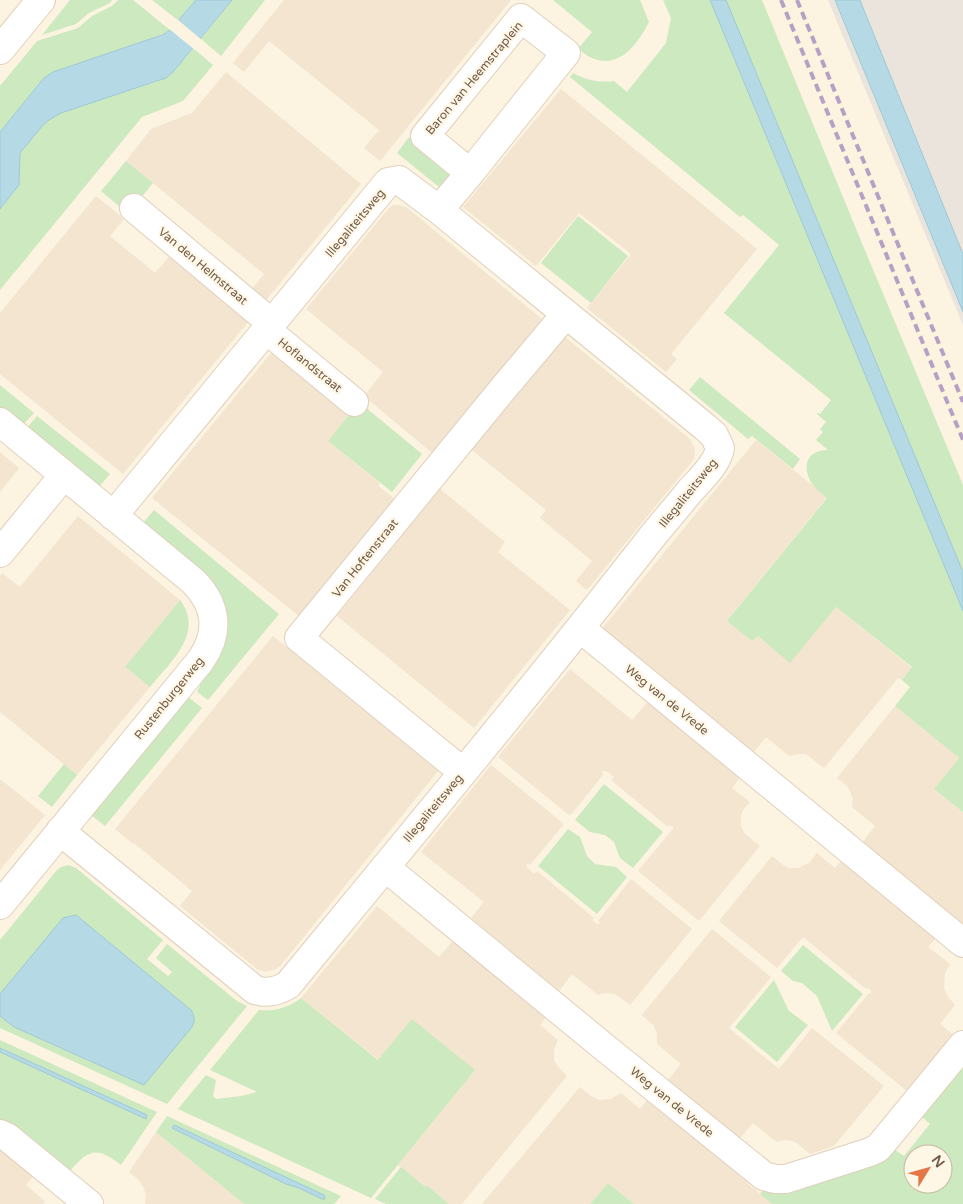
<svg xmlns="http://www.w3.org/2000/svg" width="963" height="1204" font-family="'Varela Round',sans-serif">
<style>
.residential{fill:#f3e5cf}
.industrial{fill:#eae4dc}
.green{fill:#cde9bf;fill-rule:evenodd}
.water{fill:#b5dae5;stroke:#9cc9d6}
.pier{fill:#fcf3e0}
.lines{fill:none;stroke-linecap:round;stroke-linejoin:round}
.minor-casing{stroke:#e0d0bc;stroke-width:30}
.minor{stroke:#fff;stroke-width:28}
.rail{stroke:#b6a0c4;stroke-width:4;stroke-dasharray:8 5;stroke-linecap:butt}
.labels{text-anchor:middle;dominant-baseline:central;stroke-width:4.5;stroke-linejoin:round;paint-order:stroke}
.street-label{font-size:12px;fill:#725a48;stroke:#fff7e6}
</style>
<rect width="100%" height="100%" fill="#fcf3e0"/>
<path class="residential" d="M284,0H511L380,161L364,148L379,130L269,41L244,72L233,63Z
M226,72L361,184L263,304L249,293L264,274L126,161L151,129L192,113Z
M561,89L757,249L671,354L677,359L666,372L587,308L631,254L579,213L536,266L463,207Z
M96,196L124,219L110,236L155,273L169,257L248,322L123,474L0,374V313Z
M393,205H399L406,207L542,319L432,453L364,396L383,372L306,309L389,208Z
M565,337L690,439L695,449L694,459L587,590L576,581L592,561L540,518L546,510L472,450Z
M271,353L348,416L328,441L380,483L378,486L395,499L299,616L152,498Z
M756,440L827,497L727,621L753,641L757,636L790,662L836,607L912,668L902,680L898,678L824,768L806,754H798L789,756L766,737L753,753L601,630Z
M0,452L19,468L0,492Z
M440,489L505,542L498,552L570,610L474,728L337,616Z
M78,516L180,600L125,667L150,687L77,775L0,712V575L2,573L20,587Z
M273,636L438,771L281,965L276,969L266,972L257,969L180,906L192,891L134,843L133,844L115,829Z
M570,669L632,720L650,699L742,775L732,788L750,802L743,810L741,815V826L745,834L760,846L699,921L638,871L672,830H673V827L669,825L668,827L611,780L614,777L606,771H602L603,775L570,816L498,757Z
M895,706L959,758L934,789L963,812V925L862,843L875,826L852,807L853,799L849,789L846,785L837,778Z
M491,765L564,824L530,865L527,863V867L534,874L537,871L594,918L592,920L595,922L596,924H599L600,922L598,921L631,879L692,929L630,1005L615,994L605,993L598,995L572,974L559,991L471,918L484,902L421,852Z
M0,779L45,815L0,870Z
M817,853L835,868L845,857L939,935L928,947L950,964L945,974L944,988L948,997L955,1005L940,1024L953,1035L907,1091L836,1033L869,993L871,994V990L867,988L866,989L803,937L777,968L719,921L772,856L783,865L789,868H798L809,863Z
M377,906L439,957L457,936L550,1012L540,1025L558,1040L554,1049V1060L558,1067L567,1076L462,1204H449L429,1187L423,1185L398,1165L475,1070L379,1060L301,998Z
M712,929L771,977L729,1028L779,1069L812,1028L884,1086L834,1146L810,1154L798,1144L793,1141L784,1140L777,1142L753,1123L739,1139L668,1080L681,1064L657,1044V1034L654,1026L642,1015Z
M580,1087L591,1096L599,1100L611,1099L621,1093L640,1109L651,1095L749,1177L746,1182L772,1204H634L608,1183L590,1204H482Z
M156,1132L244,1204H145L146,1195L144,1189L139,1180L129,1172Z
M0,1144L36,1172L26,1185L45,1201L43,1204H0Z"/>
<path class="industrial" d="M828,0H963V325Z"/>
<path class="green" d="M70,0H112L110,3L89,13L76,24L42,35Z
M118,0H133L170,30L156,37L53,72L0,132V86L37,41L78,28L92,16L112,6Z
M152,0H196L179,21Z
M232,0H265L221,56L201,39Z
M553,0H640L649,22C638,43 620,70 592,58C587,56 583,52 578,49L592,32Z
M663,0H710L963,611V812L934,789L959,758L895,706L910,687L902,680L912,667L836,607L790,663L758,636L752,641L727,621L827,498C822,493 815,489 812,484C801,466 807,450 828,450L816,440L823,432L820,429L826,422L817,414L818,413L820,414L831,400L724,313L779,245L743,215L740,217L570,77L573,73C587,80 598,83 614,81L627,92L666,43L671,18Z
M726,0H762L859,236L963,485V572Z
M193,48L213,65L183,101L142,117L0,290V209L19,185L20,153L44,124L49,120L61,113L162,80L173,72Z
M409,137L449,171L451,176L444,191L397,153Z
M126,161L153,183L128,214L101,191Z
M578,216L628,256L591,303L541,263Z
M700,377L800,459L793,469L752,436L748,439L689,390Z
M0,385L34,413L22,426L0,408Z
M359,402L422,454L392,492L328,441Z
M37,416L110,474L98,488L26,429Z
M154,510L279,614L208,700L197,692L200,686L197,684L225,641L142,524Z
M180,600C205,633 170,662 150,687L125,667Z
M187,696L202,708L105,826L90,814Z
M64,764L77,775L52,807L38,796Z
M604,784L663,832L633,868L620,858L614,842L605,835L590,832L575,820Z
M568,829L580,837L587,856L595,864L616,867L627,877L597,914L538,866Z
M68,865L76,868L163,940L147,959L168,976L172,972L156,958L167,944L237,1001L247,1006L167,1104L0,1028V1016L14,1027L144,1085L192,1027C195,1021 195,1015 191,1010L76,915L0,994V940L57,870L61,867Z
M803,945L863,994L832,1031L817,996L802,983L793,981L781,971Z
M774,980L789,1011L808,1025L777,1062L735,1027Z
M301,998L378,1060L412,1019L475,1070L371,1198L178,1109L206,1075L216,1080L213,1096L216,1099L241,1096L257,1092L210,1070L259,1010C275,1012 289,1007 301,998Z
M0,1040L157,1112L121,1165C98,1147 89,1148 70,1171L15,1126L0,1120V1052L145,1118L147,1116L0,1048Z
M963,1067V1204H772L760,1194L765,1187L891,1147L904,1156L930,1124L922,1117ZM913,1154H943V1184H913Z
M167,1116L341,1196L334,1204H244L156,1132ZM174,1125L324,1195L325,1196L322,1199L299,1188L286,1184L172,1128Z
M401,1167L423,1185L429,1187L449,1204H386L375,1199Z
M608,1183L634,1204H590Z"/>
<path class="water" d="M196,0H232L173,72L166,78L61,113L49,120L44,124L20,153L19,185L0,209V132L44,78L53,72L162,35L170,30Z
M710,0H726L963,572V611Z
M835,0H860L874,35L963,254V312Z
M76,915L191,1010C195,1016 195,1021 192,1027L144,1085L14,1027L0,1016V994L63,918Z
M0,1048L147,1115L146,1119L0,1052Z
M174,1125L324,1195L325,1199H322L299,1188L286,1184L172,1128Z"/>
<path class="pier" d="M177,19L203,41L195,50L168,28Z"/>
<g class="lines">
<g class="minor-casing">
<path id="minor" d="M521,18L566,53L470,173L425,136Z
M0,50L41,0
M134,208L263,316L274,336L354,402
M439,210L470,173
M0,422L194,582C217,606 220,632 201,660L0,905
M0,553L64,475
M580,628L963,943
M463,772L299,638L502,390L566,314
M60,831L255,990C267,994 278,991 288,985C410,837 533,689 651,538C664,522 677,507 690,491C700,480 718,463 720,448L714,435L705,427L566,314L439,210L399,180L388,182L113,516
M385,867L604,1047L764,1176L775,1179H786L870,1152L878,1148L884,1141L963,1045
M0,1134L7,1137L89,1204"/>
</g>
<use href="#minor" class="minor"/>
<path class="rail" d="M781,0L963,440
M797,0L963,402"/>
</g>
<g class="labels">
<g class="street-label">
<text transform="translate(474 78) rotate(-50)">Baron van Heemstraplein</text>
<text transform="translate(355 223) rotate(-50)">Illegaliteitsweg</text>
<text transform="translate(203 266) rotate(40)">Van den Helmstraat</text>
<text transform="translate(310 365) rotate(39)">Hoflandstraat</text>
<text transform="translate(688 493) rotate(-51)">Illegaliteitsweg</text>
<text transform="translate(365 558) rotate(-51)">Van Hoftenstraat</text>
<text transform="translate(169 698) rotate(-51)">Rustenburgerweg</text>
<text transform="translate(667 700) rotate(39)">Weg van de Vrede</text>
<text transform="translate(433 808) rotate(-50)">Illegaliteitsweg</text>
<text transform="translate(672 1102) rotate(39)">Weg van de Vrede</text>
</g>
</g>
<g transform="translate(928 1169) rotate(53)"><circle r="24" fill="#fff7e6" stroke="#c7b8a7"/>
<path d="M0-4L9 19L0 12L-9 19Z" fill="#e57646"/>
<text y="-8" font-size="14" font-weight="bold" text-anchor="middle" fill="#725a48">N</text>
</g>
</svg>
